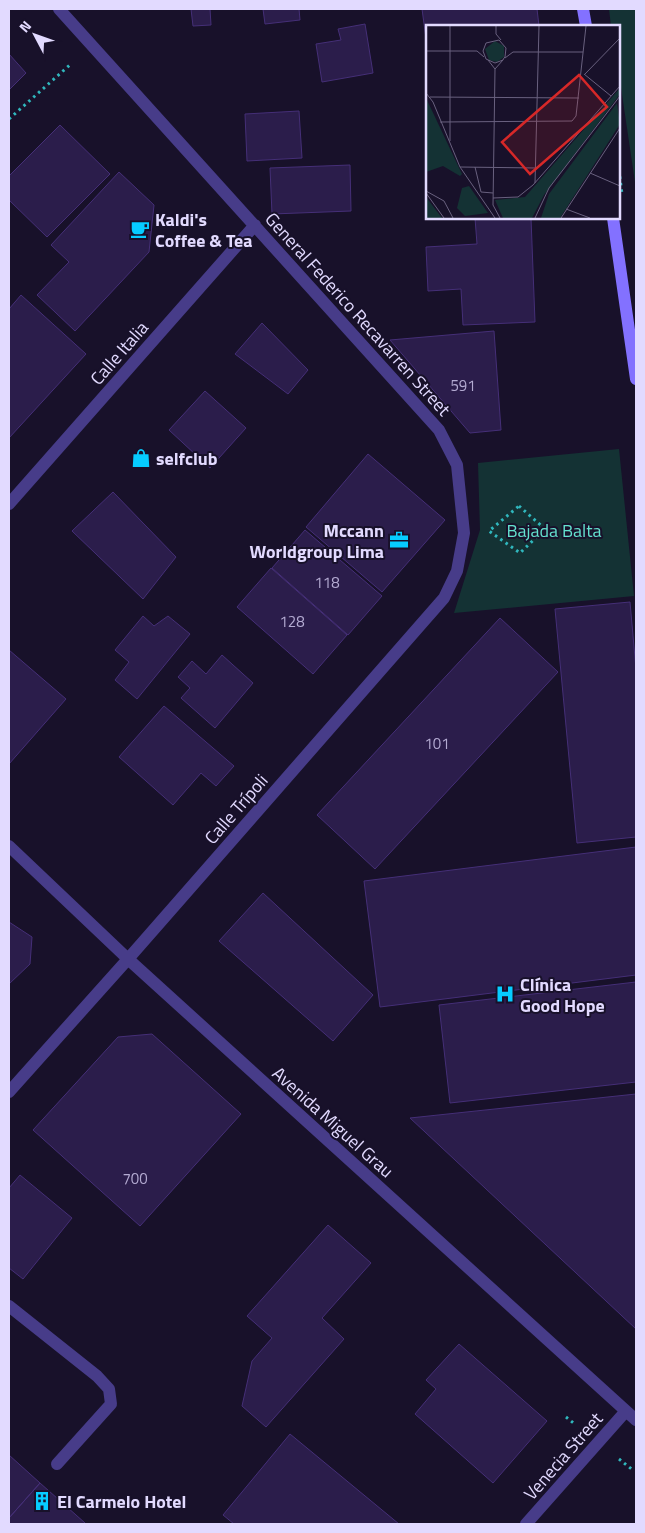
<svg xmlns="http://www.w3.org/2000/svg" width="645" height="1533" font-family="'Titillium Web',sans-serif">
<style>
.green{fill:#143234}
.building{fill:#2b1d4b;stroke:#452f77}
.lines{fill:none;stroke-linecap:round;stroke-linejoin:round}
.path{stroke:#30b7bd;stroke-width:3;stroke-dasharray:2.5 4;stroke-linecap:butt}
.lane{stroke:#473c89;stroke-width:12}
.street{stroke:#473c89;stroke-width:12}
.secondary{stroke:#8371ff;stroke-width:12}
.labels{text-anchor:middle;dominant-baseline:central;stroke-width:4;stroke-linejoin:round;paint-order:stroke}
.number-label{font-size:15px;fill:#b4abd2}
.poi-label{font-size:18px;font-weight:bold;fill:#e2daff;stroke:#18112a;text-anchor:start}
.street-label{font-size:18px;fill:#e2daff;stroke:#18112a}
.park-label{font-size:18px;fill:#64e1cf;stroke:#18112a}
.inset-road{fill:none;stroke:#69617f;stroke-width:1}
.view{fill:#d62828;fill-opacity:0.15;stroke:#d62828;stroke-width:2.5}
.inset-edge{fill:none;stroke:#e2daff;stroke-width:2.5}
</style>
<rect width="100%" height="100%" fill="#18112a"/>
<path class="green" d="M609,9H636V189L619,74V26H611Z
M619,449L634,596L454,613L480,530L478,463Z"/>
<path class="building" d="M191,9H210L211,25L193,26Z
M263,9H299L300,20L265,24Z
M422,9H537L539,26H428V53Z
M365,24L373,73L322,82L316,44L341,40L338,29Z
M9,54L26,73L9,90Z
M299,111L302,158L247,161L245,114Z
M60,125L110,174L47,237L9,200V176Z
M350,165L351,211L272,214L270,168Z
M119,172L154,205L149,252L75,331L37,295L69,262L51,245Z
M475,218H531L535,322L463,325L461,289L428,291L426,247L477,244Z
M21,295L86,354L9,438V309Z
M262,323L308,370L288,394L235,354Z
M494,331L501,430L470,433L390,340Z
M205,391L246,428L210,468L169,430Z
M368,454L445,520L382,592L306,527Z
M113,492L176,557L143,599L72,531Z
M305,530L382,596L348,635L272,568Z
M271,568L347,635L313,674L237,607Z
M630,602L636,669V837L577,843L555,609Z
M143,616L154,626L168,616L190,634L137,699L115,680L129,662L115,650Z
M500,618L558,672L375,869L317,815Z
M9,650L66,699L9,764Z
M222,655L253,683L215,728L181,698L190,688L178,677L192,661L206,674Z
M164,706L234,766L216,786L201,773L173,805L119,757Z
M636,847V975L380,1007L364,881Z
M263,893L373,995L333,1041L219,941Z
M9,922L32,937L30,964L9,984Z
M636,982V1082L450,1103L439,1005Z
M152,1034L241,1114L140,1226L33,1130L118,1037Z
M636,1094V1329L410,1118Z
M20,1175L72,1218L23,1279L9,1268V1188Z
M328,1225L371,1263L322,1318L344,1339L266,1427L242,1406L252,1361L272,1338L247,1316Z
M459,1344L547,1421L493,1483L415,1414L436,1389L426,1380Z
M290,1434L399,1524H234L223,1515Z
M9,1455L40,1483L9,1518Z
M40,1483L85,1523L83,1524H9V1518Z"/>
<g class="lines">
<path class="path" d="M9,119L72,63
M619,170L622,194
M519,506L545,529L520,553L489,531Z
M566,1417L576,1425
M619,1459L634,1471"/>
<path class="lane" d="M9,1306L97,1376L109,1389L111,1404L57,1464"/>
<path class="street" d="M9,504L255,225
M9,846L128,959L636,1420
M9,1092L128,959L444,598L457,571L464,533L457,465L439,430L59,9
M526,1524L626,1411"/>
<path class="secondary" d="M583,9L586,26
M613,218L636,379"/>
</g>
<defs>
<g id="cafe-bare" transform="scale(1.5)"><path d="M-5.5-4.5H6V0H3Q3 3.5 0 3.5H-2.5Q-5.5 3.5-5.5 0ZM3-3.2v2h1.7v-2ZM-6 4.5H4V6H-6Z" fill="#06ccff" stroke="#18112a" stroke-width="2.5" paint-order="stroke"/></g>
<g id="shop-bare" transform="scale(1.5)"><path d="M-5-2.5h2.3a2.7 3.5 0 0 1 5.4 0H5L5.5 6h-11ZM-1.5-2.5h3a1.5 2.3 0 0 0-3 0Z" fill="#06ccff" stroke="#18112a" stroke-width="2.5" paint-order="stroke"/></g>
<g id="office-bare" transform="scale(1.5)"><path d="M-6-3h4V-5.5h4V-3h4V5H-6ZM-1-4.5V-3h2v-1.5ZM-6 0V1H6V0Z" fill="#06ccff" stroke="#18112a" stroke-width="2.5" paint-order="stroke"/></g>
<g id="hospital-bare" transform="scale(1.5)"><path d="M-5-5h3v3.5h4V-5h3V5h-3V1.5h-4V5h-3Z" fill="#06ccff" stroke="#18112a" stroke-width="2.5" paint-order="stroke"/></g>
<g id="building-bare" transform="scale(1.5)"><path d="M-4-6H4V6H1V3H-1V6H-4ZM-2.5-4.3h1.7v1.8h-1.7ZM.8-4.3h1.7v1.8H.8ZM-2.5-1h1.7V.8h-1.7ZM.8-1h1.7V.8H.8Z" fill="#06ccff" stroke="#18112a" stroke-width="2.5" paint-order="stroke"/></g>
</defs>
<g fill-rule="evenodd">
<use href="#cafe-bare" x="140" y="229"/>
<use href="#shop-bare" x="141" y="458"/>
<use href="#office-bare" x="399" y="540"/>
<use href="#hospital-bare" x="505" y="994"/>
<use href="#building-bare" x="42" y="1501"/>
</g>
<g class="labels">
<g class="number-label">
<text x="463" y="385">591</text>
<text x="327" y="582">118</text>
<text x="292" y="621">128</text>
<text x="437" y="743">101</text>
<text x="135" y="1178">700</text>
</g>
<g class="poi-label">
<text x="155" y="219">Kaldi's<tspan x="155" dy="21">Coffee &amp; Tea</tspan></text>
<text x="156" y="458">selfclub</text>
<text x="384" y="530" text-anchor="end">Mccann<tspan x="384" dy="21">Worldgroup Lima</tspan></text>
<text x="520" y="984">Clínica<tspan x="520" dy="21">Good Hope</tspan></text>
<text x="57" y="1501">El Carmelo Hotel</text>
</g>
<g class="street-label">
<text transform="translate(358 314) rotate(48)">General Federico Recavarren Street</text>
<text transform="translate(119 353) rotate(-49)">Calle Italia</text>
<text transform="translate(236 809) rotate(-49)">Calle Trípoli</text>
<text transform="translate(333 1122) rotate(42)">Avenida Miguel Grau</text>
<text transform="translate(563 1456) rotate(-49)">Venecia Street</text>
</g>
<g class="park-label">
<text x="554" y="530">Bajada Balta</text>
</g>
</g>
<g transform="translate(426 25)">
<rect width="194" height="194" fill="#18112a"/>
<path d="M69,16L78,21V32L71,37L63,35L59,24ZM194,63V69L118,170L106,193H77L69,175L99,172ZM0,73L36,149L34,151L17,141L0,147ZM191,78L194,99L134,193H115L123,169ZM43,161L62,188L39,191L31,183L36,163ZM0,172L16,193H0Z" fill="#143234"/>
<path class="inset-road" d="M70,1V9L75,15M0,26H51L58,32M79,33L87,27H157M62,35L69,44L67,180L74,193M69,44L77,35L78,33L79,32L80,23L73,15L60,18L57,26L60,34L69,38L77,35M158,49L185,71M159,49L194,13M0,68L7,77L34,142L69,193M4,72L153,73M14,97L146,96L150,91L160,1M24,116V1M34,142L110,143M49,142L55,167L67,168M164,148L194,161M109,158L113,1M0,166L18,176M0,168L18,193M67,173L92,172L107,160L194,61M18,176L27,193M140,184L164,193M109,193L123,163L194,71M135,193L194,103"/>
<path class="view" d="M153,50L181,82L104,149L76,117Z"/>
<rect width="194" height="194" class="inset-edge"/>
</g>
<rect width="645" height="1533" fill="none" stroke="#e2daff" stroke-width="20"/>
<g transform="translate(35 35) rotate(311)" stroke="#18112a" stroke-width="4" paint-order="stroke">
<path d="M0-4L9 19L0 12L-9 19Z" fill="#e2daff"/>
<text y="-8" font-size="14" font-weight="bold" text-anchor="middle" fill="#e2daff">N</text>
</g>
</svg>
